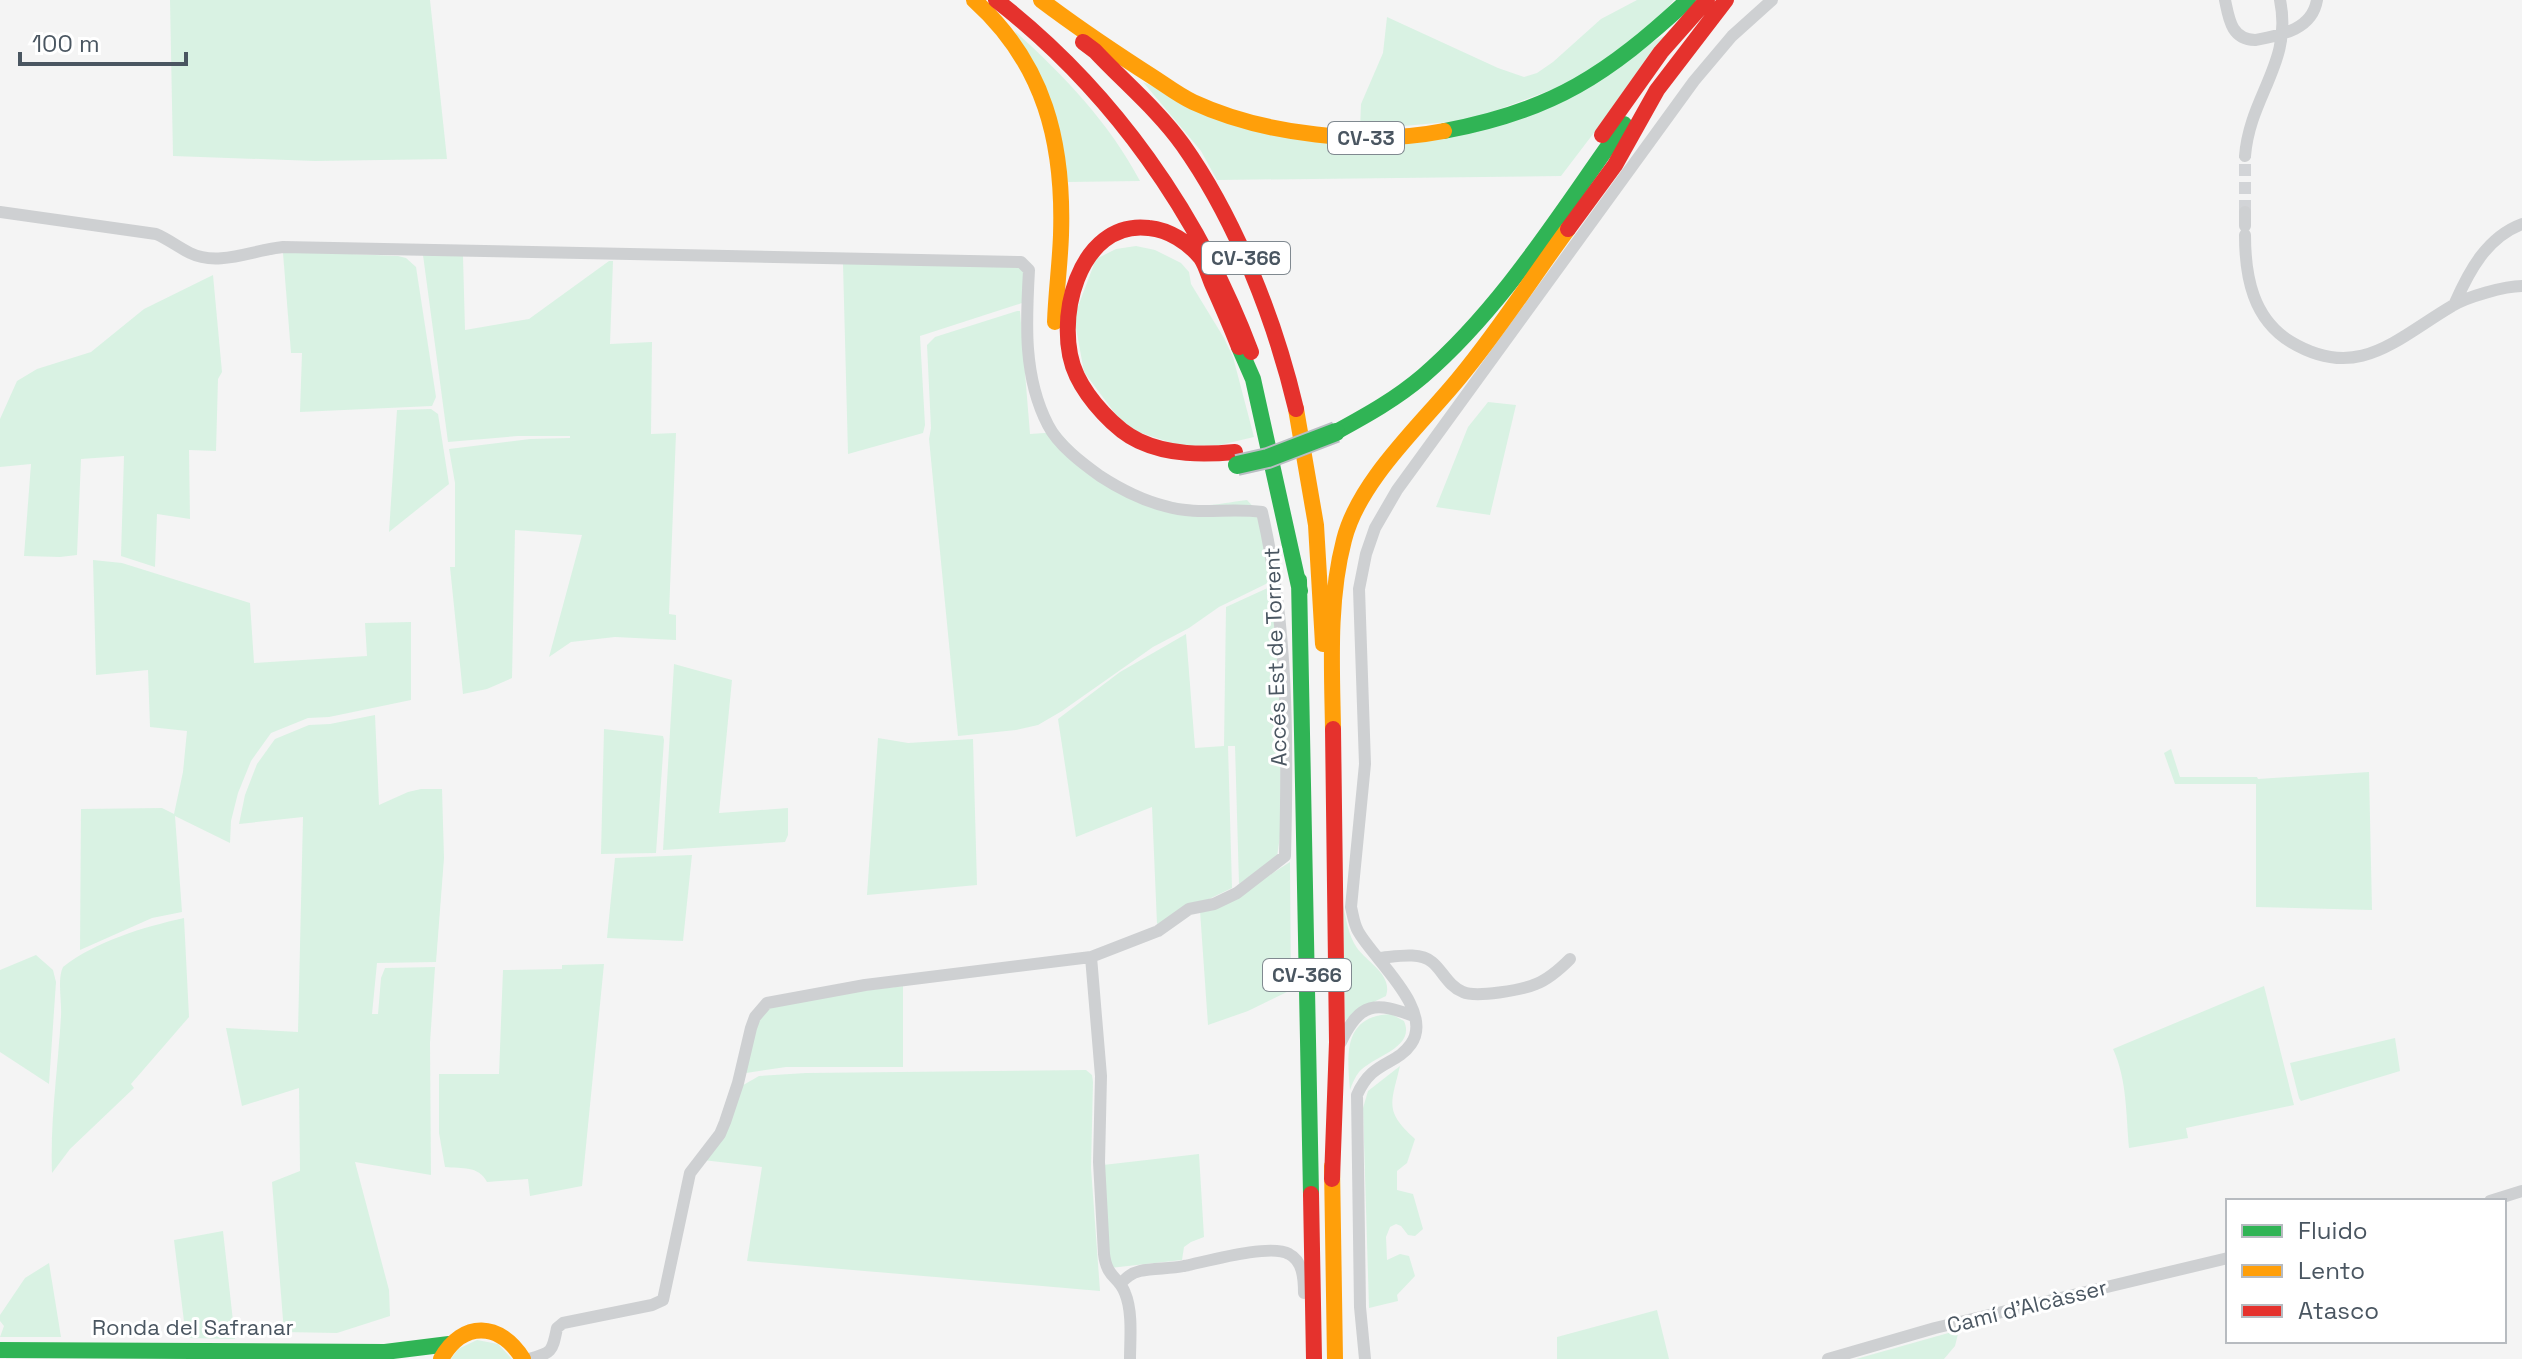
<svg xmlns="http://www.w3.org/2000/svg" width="2522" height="1359" font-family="'Space Grotesk',sans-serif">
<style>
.green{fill:#d9f2e3}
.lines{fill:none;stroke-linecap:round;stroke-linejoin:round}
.street-tunnel{stroke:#d2d4d7;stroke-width:12;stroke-dasharray:12 6;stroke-linecap:butt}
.street{stroke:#ced0d2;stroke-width:12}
.fast{stroke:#30b455;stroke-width:16}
.slow{stroke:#ff9f0a;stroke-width:16}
.jam{stroke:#e5322d;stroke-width:16}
.fast-bridge-casing{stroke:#b9bec3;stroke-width:22;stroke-linecap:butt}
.fast-bridge{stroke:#30b455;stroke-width:18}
.labels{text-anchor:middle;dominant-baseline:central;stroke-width:6;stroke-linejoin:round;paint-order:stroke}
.shield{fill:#fff;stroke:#808990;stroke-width:2}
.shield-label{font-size:20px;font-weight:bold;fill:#4a5661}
.street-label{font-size:22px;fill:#4a5661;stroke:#fff}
</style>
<rect width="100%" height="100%" fill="#f4f4f4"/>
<path class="green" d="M170,0H430L447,159L315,161L173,156Z
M1637,0H1674L1652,26L1572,82L1470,120L1360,130L1361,104L1383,53L1387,17L1498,68L1524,77L1537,73L1553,62L1601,19Z
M1015,31C1064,76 1109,122 1140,181L1068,182Z
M1670,33L1561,176L1217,180L1201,151L1143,82L1254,130L1475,132Z
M1136,246L1155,250L1181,263L1189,272L1191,284L1224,338L1233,357L1254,437L1220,445L1181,446L1135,431L1117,416L1084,372L1074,317L1096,259L1116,249Z
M305,252L398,256L406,258L416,267L436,397L432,406L300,412L302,353H291L283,253Z
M423,255L463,256L465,330L529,319L609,261H613L610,344L652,342L651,434L676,433L669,614L676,615V640L615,637L571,642L549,657L582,535L515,530L512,678L487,689L463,694L450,567H455V483L449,449L530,439L570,438V436H518L448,442Z
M1031,263L1025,302L920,336L925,425L923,433L848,454L843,264Z
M213,275L222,372L218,379L216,451L189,450L190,519L157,514L155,567L121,556L124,456L81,459L77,555L60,557L24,556L31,464L0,467V419L17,381L37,369L91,352L144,309Z
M1017,311H1020L1030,434L1059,432C1092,471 1140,501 1192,505C1210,507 1229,502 1247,500L1258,512L1272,581L1219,607L1189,628L1153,647L1062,711L1038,725L1016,730L958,736L929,439L931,428L927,345L935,337Z
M1488,402L1516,405L1490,515L1436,507L1468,427Z
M431,409L438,414L449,484L389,532L397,410Z
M93,560L122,563L250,603L254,663L367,656L365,623L411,622V700L329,717L308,718L271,733L251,761L238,793L231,821L230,843L175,816L182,912L152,918L80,950L81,809L162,808L174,814L183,772L187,731L150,727L148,670L96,675Z
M1272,586L1280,685L1281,829L1277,857L1239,884L1235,746H1228L1232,888L1157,924L1152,807L1076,837L1058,719L1120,672L1186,634L1195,748L1224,746L1226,607Z
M674,664L732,680L719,813L788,808V835L785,842L663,850Z
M375,715L379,805L408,792L421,789H442L444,858L436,962L377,963L372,1014H378L381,978L385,968L435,967L430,1043L431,1175L355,1162L389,1290L390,1316L337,1333L284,1332L272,1182L300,1171L299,1088L242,1106L226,1028L298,1032L303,817L239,824L245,795L257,764L275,739L309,725L330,724Z
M604,729L663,736L664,740L656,853L601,854Z
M878,738L908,743L973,739L977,885L867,895Z
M2171,749L2180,777H2257L2258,779L2369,772L2372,910L2256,907V784H2175L2164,753Z
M692,855L683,941L607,938L615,858Z
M1290,862L1291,990L1248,1011L1208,1025L1200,911L1251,887Z
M1343,904C1346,919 1348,935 1357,948C1368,963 1393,975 1386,996L1355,1011L1345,1021Z
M184,918L189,1017L131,1084L134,1088L70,1149L52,1173C50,1120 58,1068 61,1016C62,1002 57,979 63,967C96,941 144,927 184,918Z
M36,955L53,970L56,982L49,1084L0,1052V970Z
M604,964L582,1186L530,1196L528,1179L487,1182C478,1165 462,1169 445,1167L439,1133V1074H499L503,970L562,969V965Z
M903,986V1067H786L746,1073C750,1055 750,1021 767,1009C784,997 877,990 903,986Z
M2264,986L2294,1105L2186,1128L2188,1138L2129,1148C2126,1115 2127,1079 2113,1049Z
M1391,1014L1404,1021C1416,1048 1373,1056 1359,1072C1355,1077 1352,1084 1350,1090C1347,1054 1343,1016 1391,1014Z
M2395,1038L2400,1071L2301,1101L2299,1098L2290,1063Z
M1400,1066C1391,1104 1384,1111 1415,1139L1407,1163L1397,1171V1190L1413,1194L1423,1229L1415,1236L1408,1235L1401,1226L1396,1224L1390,1227L1386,1237L1387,1260L1400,1254L1409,1256L1415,1276L1397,1295L1398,1301L1369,1308L1363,1108L1368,1091Z
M1086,1070L1092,1075L1093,1082L1091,1168L1100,1291L747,1261L762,1167L703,1160L738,1088L759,1076L806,1073Z
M1199,1154L1204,1237L1191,1242L1184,1247L1182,1260L1110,1268L1103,1165Z
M223,1231L235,1339L186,1338L174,1240Z
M49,1263L61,1337H0L4,1326L0,1321V1315L25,1278Z
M1657,1310L1669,1359H1557V1337Z
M1959,1330L1955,1346L1944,1359H1856Z
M477,1340L498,1344L512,1359H451L458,1349Z"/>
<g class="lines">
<path class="street-tunnel" d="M2245,212V156"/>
<path class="street" d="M2225,0C2229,19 2231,39 2255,40C2281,35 2312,30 2317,0
M2245,156C2250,95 2293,63 2280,0
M0,212L156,234C168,239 178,247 190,253C218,267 253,250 283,247L1021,262L1029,270C1026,322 1023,377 1048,425C1058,445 1082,463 1100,476C1120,489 1141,500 1165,506C1198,516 1230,507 1262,512C1288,625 1288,741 1285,856L1237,893L1214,904L1189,909L1158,931L1091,957L865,985L767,1003L755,1017L751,1028L738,1083L725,1122L720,1134L690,1173L663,1300L652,1305L563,1323L557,1328C552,1352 553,1352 529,1359
M2245,212V226
M2245,235C2245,277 2253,319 2291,342C2358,382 2396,339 2452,306C2466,297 2505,286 2522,286
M2455,303C2469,271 2487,237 2522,224
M1091,957L1101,1076L1099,1162L1104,1254C1107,1279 1119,1276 1125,1293C1133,1312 1130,1340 1130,1359
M1378,958C1394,957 1419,951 1432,962C1443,971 1448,986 1463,992C1476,998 1522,990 1536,984C1549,979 1560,969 1570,959
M1341,1042C1360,1001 1376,1002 1414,1016
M2490,1201L2522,1191
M1120,1284C1126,1278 1131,1273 1140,1271C1154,1268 1170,1269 1184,1266C1205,1262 1270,1243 1289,1254C1303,1261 1304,1279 1304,1293
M1365,1359L1360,1307L1357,1095C1372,1060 1396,1066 1411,1044C1435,1010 1373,959 1358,931C1354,924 1353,915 1351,907L1365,764L1359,589L1366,554L1375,528L1397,490L1694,81L1732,36L1772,0
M1828,1359L1935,1328L2228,1258"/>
<path class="fast" d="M1444,131C1553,111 1608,74 1688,0
M1239,347L1253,379L1300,591
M1336,432C1367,415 1396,399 1423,376C1504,306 1562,210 1624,124
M1299,580L1311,1194
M0,1350L385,1352L449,1344"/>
<path class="slow" d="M974,0C1045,64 1064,143 1061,235C1060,264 1056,293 1055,322
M1041,0C1078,28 1117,54 1156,79C1168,87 1180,96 1193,102C1264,135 1367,146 1444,131
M1296,409L1316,525L1323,644
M1333,729C1332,667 1328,601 1344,540C1359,480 1422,424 1460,377C1499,330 1532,278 1568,229
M1332,1166L1335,1359
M441,1359C463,1320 500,1322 523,1359"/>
<path class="jam" d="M996,0C1113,91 1199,214 1251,352
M1083,42L1095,51C1124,82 1158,110 1183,145C1236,220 1275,320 1296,409
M1602,135L1661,52L1707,0
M1568,229L1615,165L1657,90L1726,0
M1235,452C1203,455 1169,455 1139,441C1115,430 1088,399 1077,376C1052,324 1078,219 1149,228C1169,230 1188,242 1201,258C1206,265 1209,277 1213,286C1222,306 1231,327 1239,347
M1332,1179L1337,1042L1333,729
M1311,1194L1314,1359"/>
<g class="fast-bridge-casing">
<path id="fast-bridge" d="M1237,465L1268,458L1336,432"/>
</g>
<use href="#fast-bridge" class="fast-bridge"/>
</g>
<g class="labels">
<g class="shield">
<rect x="1328" y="122" width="76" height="32" rx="6"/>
<rect x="1202" y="242" width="88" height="32" rx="6"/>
<rect x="1263" y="959" width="88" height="32" rx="6"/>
</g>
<g class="shield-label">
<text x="1366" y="138">CV-33</text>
<text x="1246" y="258">CV-366</text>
<text x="1307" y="975">CV-366</text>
</g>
<g class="street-label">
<text transform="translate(1275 657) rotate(-92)">Accés Est de Torrent</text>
<text transform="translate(2027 1306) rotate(-14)">Camí d'Alcàsser</text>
<text x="193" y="1327">Ronda del Safranar</text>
</g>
</g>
<rect x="2226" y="1199" width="280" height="144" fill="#ffffff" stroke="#b7bbc0" stroke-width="2"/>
<rect x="2242" y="1225" width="40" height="12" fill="#30b455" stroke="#b7bbc0" stroke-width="2"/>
<text x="2298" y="1239" font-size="24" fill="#4a5661">Fluido</text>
<rect x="2242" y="1265" width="40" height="12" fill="#ff9f0a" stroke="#b7bbc0" stroke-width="2"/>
<text x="2298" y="1279" font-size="24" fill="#4a5661">Lento</text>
<rect x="2242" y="1305" width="40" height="12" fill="#e5322d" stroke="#b7bbc0" stroke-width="2"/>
<text x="2298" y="1319" font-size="24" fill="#4a5661">Atasco</text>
<path d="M20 52v12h166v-12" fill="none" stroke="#4a5661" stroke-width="4"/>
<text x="32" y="52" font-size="24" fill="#4a5661" stroke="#ffffff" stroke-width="6" paint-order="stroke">100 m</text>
</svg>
